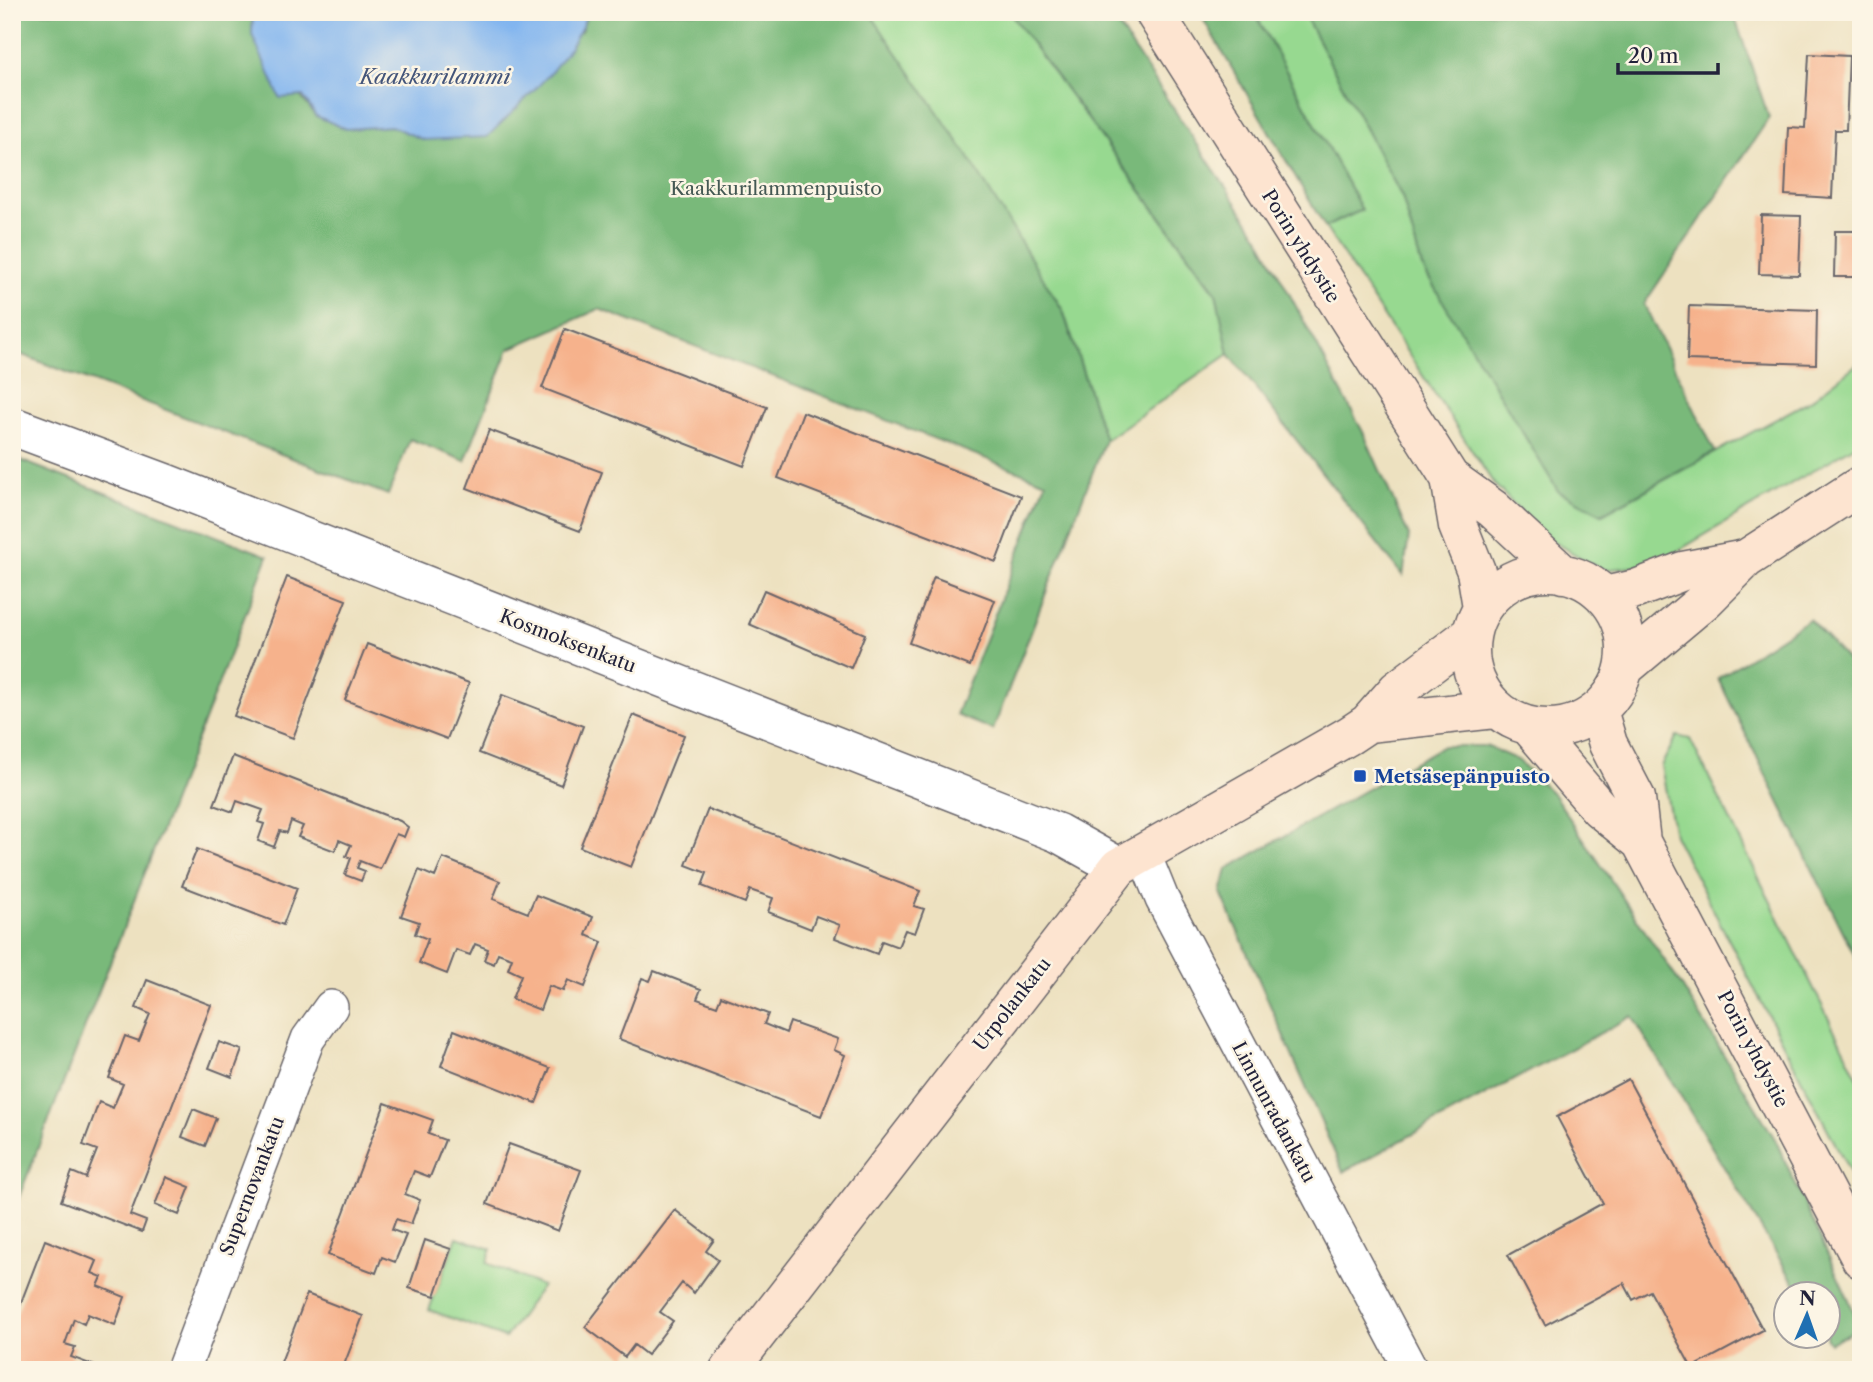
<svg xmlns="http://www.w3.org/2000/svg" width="1873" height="1382" font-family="'Libre Caslon Text',serif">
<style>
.green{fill:#97d990;stroke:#5c7e66;stroke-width:2}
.forest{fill:#79b97a;stroke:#4e6e5a;stroke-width:2}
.water{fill:#82b5ef;stroke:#526c95;stroke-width:2}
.building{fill:#f6b28c}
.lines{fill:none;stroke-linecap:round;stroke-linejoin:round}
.minor-casing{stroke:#69656a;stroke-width:36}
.tertiary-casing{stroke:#69656a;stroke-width:41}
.secondary-casing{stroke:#69656a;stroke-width:41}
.minor{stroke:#fff;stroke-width:33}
.tertiary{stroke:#fff;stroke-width:38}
.secondary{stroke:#fde4d0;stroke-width:38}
.transit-dot{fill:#1a4fb4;stroke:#fcf5e5;stroke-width:2.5}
.labels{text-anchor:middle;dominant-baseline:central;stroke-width:5;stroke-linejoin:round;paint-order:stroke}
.park-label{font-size:19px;fill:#455954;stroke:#fcf5e5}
.street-label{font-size:19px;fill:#22223b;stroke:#fcf5e5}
.transit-label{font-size:19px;font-weight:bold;fill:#164399;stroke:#fcf5e5;text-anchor:start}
.water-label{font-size:21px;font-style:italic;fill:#44557a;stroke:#fcf5e5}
</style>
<rect width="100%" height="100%" fill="#fcf5e5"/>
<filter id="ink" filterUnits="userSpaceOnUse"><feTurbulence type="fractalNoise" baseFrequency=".0143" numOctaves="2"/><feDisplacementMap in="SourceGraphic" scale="14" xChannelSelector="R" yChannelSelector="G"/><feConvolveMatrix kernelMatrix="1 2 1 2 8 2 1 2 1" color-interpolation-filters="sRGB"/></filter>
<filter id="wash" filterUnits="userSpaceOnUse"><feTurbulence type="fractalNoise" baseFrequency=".00686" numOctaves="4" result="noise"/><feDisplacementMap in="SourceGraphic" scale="28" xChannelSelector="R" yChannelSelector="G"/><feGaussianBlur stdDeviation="1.57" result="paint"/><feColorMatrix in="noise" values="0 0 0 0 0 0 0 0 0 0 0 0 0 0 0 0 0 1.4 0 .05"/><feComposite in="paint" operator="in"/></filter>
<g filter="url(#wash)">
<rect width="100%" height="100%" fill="#ede1c0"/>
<path class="green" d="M869,12H1009L1216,293L1229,354L1105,440L1063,310Z
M1254,12H1303L1402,197L1422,267L1602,514L1811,400L1861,361V442L1654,565L1602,570L1545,537L1494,484L1325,227L1362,210Z
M1677,736L1690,739L1861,1084V1193L1674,835L1661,766Z
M457,1237L492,1249L487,1263L542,1286L505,1338L429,1310Z"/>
<path class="forest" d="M12,12H253L252,35L316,116L346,129L391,126L424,140L581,31L588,12H869L968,156L1063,311L1105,440L993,730L956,715L1046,482L599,309L509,349L465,461L410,439L388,495L12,351Z
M1009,12H1109L1259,237L1363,432L1409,536L1403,576L1229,354L1216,292Z
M1199,12H1254L1362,210L1325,227Z
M1303,12H1733L1769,118L1644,304L1715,452L1602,514L1558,491L1422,267L1402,197Z
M12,457L268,556L12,1215Z
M1809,619L1861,675V968L1718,678Z
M1443,746H1486L1518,760L1554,795L1683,988L1775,1139L1861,1327L1830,1343L1826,1337L1828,1294H1801L1632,1016L1343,1172L1221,893L1227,869Z"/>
<path class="water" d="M253,12H588C570,62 524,100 487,137L424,140L391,126L346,129L316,116L303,96L280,98L252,35Z"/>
<g id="blocks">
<path class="building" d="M1809,54L1849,56L1846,130H1835L1832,198L1785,195L1788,127L1805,128Z
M1761,215L1801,216L1799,275L1759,274Z
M1835,231H1861V277H1834Z
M1689,306L1817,310L1816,364L1687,360Z
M565,329L767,407L744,466L542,388Z
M803,412L1021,496L996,562L778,478Z
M489,430L602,472L580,531L467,488Z
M287,577L346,600L293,738L234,716Z
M934,577L995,600L970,666L909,643Z
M764,590L865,634L851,668L749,624Z
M367,644L469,683L447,739L345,700Z
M502,695L583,726L561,785L479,753Z
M633,715L684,735L631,867L580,847Z
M233,756L400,821L408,827L404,837L396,834L380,869L360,861L357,868L365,871L361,881L345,875L351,858L346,856L351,845L339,840L335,851L298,837L303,826L291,821L287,833L280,831L274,847L258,841L264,824L258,822L263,810L237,801L233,812L214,805Z
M708,809L920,891L914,906L924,909L915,933L905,930L898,947L882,941L877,954L835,938L840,925L816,916L811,929L768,912L773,898L750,890L745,903L702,886L707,873L686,865Z
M197,849L297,888L283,925L182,886Z
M443,858L500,881L493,899L528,913L536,895L593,917L586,935L602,942L585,987L568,980L563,991L549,986L540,1010L512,999L521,975L508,969L512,958L498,953L494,964L484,960L488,949L475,944L470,955L456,950L447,974L419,963L428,939L415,934L419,922L401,916L419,870L435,877Z
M654,971L701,989L697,999L717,1006L721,996L768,1014L764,1024L786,1033L790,1022L838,1039L834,1050L845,1055L821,1116L619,1039L642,978L650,981Z
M147,980L211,1005L130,1215L146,1221L142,1232L61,1201L72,1172L86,1178L97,1150L83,1145L99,1102L113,1108L123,1084L109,1078L125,1036L139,1041L150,1014L136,1008Z
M454,1030L550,1068L536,1103L441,1066Z
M219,1042L242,1050L232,1077L209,1068Z
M1628,1079L1763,1330L1692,1368L1650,1291L1633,1300L1624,1283L1545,1325L1508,1255L1603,1203L1557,1117Z
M385,1103L433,1120L428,1134L445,1140L430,1177L414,1171L405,1194L420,1200L411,1224L396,1219L392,1230L406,1235L395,1262L382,1257L376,1273L328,1255Z
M193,1109L216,1118L205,1146L182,1137Z
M509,1144L581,1170L558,1231L487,1204Z
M166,1177L190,1187L179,1215L155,1205Z
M675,1210L714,1240L706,1251L718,1260L694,1293L682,1283L660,1312L673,1321L647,1355L634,1345L625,1357L585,1327Z
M45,1240L97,1261L92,1273L102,1277L98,1286L125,1297L115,1325L88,1314L84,1324L74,1319L65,1344L75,1347L71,1357L98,1367L97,1370H12V1326Z
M425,1240L451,1249L435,1296L409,1288Z
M307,1294L363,1316L342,1370H278Z"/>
</g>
</g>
<g filter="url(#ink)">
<use href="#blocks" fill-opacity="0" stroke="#69656a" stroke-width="2"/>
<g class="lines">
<g class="minor-casing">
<path id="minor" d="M1143,852L1162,899L1411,1370
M183,1370L308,1039L331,1007"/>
</g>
<g class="tertiary-casing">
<path id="tertiary" d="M12,426L165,483L1058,833L1119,867"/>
</g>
<g class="secondary-casing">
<path id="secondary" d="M1154,12L1450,478L1493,509L1563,574
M1450,478L1458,526L1476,571L1482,607
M1470 650a78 78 0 1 1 156 0a78 78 0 1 1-156 0Z
M1604,596L1636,589L1683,571L1746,559
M1624,668L1705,600L1746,559L1861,485
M1598,710L1608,744L1636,798L1641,842
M1368,723L1495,709
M1529,726L1599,808L1641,842L1861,1259
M729,1370L1119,867L1350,735L1368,723L1397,690L1471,634"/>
</g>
<use href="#minor" class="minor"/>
<use href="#tertiary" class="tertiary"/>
<use href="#secondary" class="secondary"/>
</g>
</g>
<rect class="transit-dot" x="1353" y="769" width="14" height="14" rx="3.5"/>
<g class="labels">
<g class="park-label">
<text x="776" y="188">Kaakkurilammenpuisto</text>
</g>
<g class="street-label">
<text transform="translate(1301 246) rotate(58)">Porin yhdystie</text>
<text transform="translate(568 641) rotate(21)">Kosmoksenkatu</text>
<text transform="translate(1012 1004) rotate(-52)">Urpolankatu</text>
<text transform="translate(1753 1049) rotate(62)">Porin yhdystie</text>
<text transform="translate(1274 1112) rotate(62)">Linnunradankatu</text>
<text transform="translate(252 1186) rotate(-69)">Supernovankatu</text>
</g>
<g class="transit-label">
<text x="1374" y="776">Metsäsepänpuisto</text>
</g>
<g class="water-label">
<text x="435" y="76">Kaakkurilammi</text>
</g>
</g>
<rect width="1873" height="1382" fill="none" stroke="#fcf5e5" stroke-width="42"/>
<g transform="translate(1807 1315) rotate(2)"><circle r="33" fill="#fcf5e5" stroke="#a5a1a1" stroke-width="2"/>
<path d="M0-5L12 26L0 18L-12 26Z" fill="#1f6fb2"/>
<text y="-10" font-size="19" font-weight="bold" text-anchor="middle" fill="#22223b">N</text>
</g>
<path d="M1618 63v10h100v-10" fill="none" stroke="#22223b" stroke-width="3.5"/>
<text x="1628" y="63" font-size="21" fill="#22223b" stroke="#fcf5e5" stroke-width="5" paint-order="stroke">20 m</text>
</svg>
